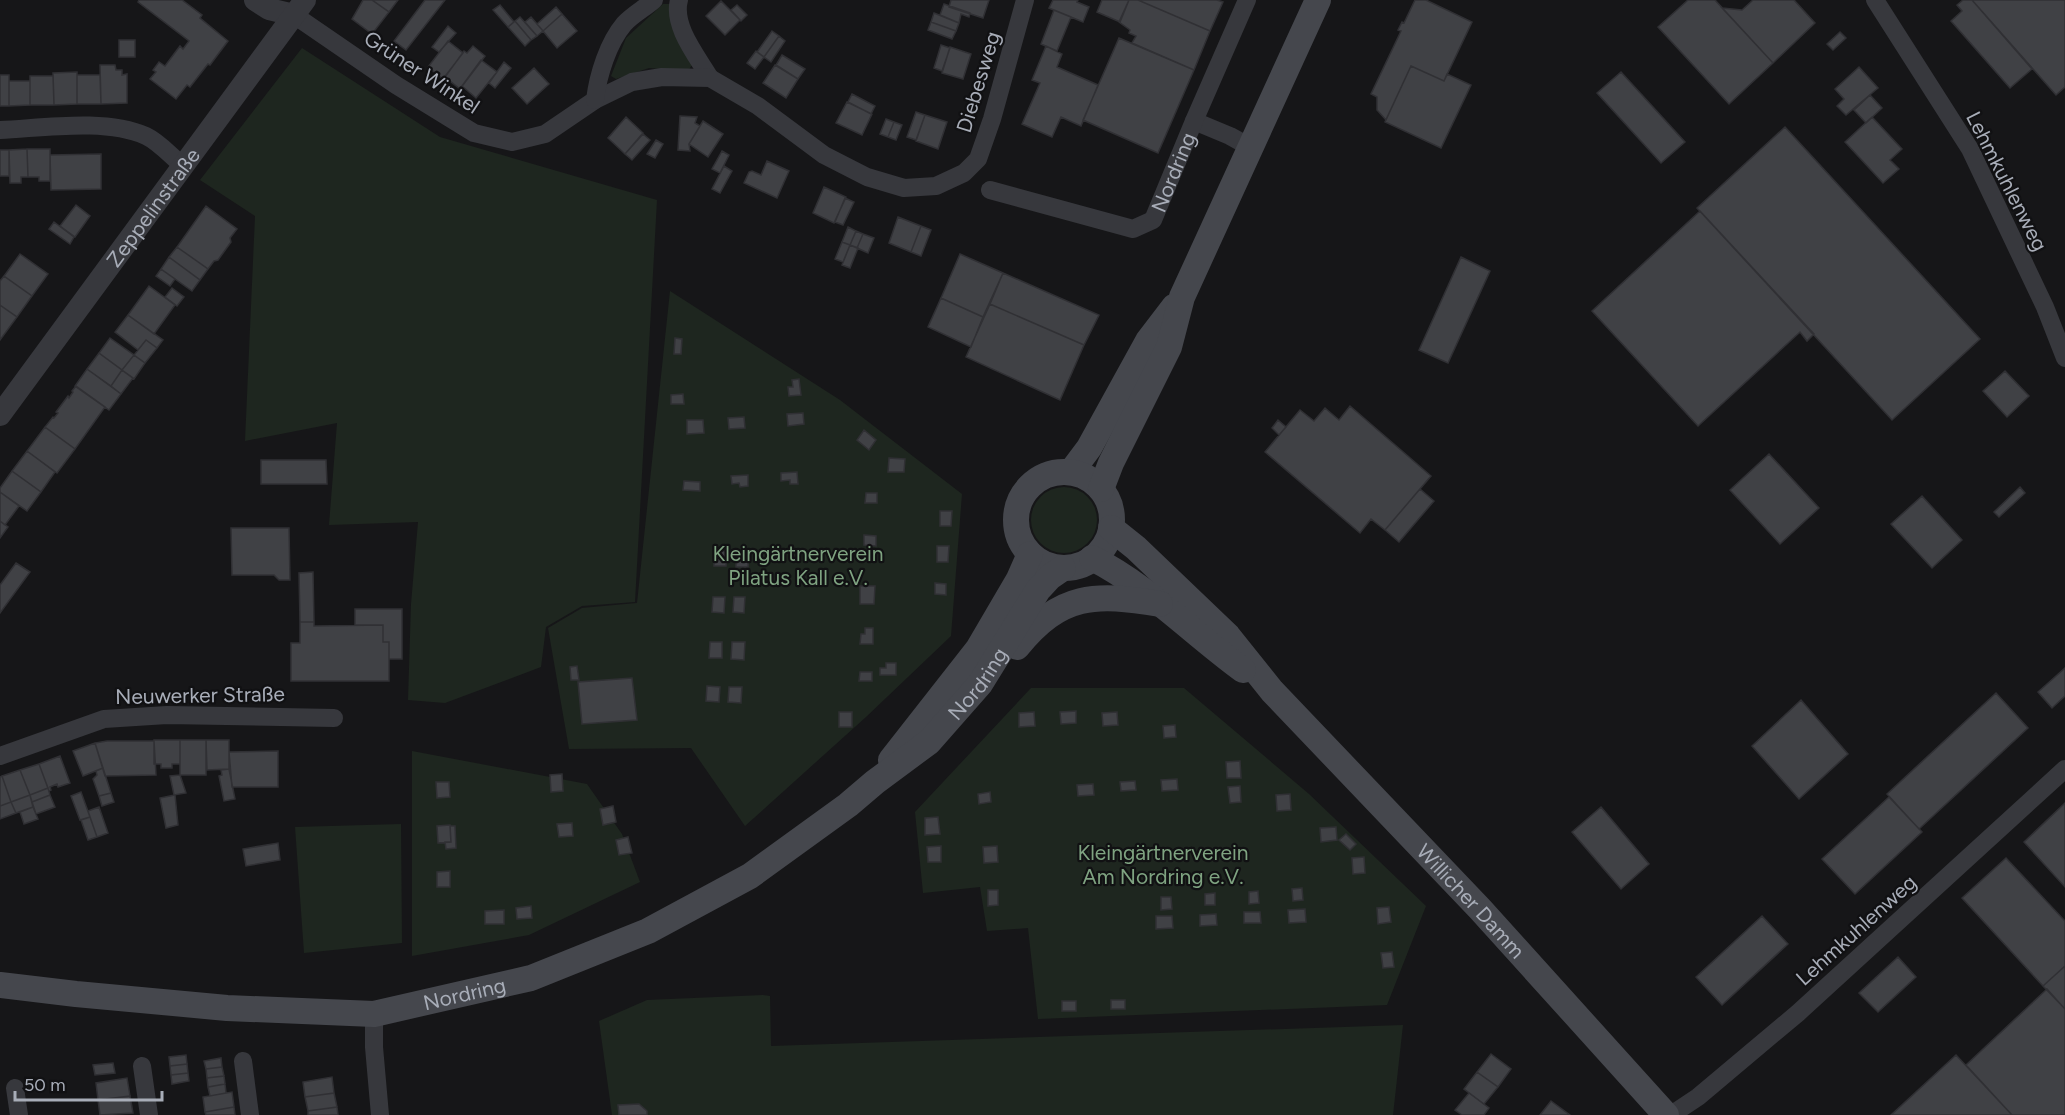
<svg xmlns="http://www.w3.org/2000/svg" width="2065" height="1115" font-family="Figtree,sans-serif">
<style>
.green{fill:#1e261f}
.building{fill:#404145;stroke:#303034;stroke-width:1.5}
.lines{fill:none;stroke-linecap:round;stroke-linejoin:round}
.minor{stroke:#37383d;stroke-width:18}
.tertiary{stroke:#37383d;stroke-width:22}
.secondary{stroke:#45474d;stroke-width:26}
.labels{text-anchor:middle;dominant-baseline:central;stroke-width:4.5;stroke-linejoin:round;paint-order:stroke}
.street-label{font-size:21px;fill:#a8adb8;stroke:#111113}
.park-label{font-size:21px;fill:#7fa381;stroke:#111113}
</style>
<rect width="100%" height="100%" fill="#161618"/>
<path class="green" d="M663,4H669L675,32L692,65L688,71L649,68L616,79L611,76L626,38Z
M302,48L440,137L657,200L635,602L582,606L546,627L541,667L445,703L408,700L411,604L418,522L329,525L337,423L245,441L255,216L200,180Z
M670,291L840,400L962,494L951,636L866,717L745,826L691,748L569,749L548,628L582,608L637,603Z
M1031 520a33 33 0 1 1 66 0a33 33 0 1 1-66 0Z
M1031,688H1184L1309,794L1426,906L1387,1005L1038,1019L1028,928L987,931L980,887L923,893L915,812Z
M412,751L587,784L622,834L640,882L529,935L412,956Z
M401,824L402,943L304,953L295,827Z
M763,995L770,996L771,1046L1403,1025L1393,1115H612L599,1021L647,1000Z"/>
<path class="building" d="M139,0H182L202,15L200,18L228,41L210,65L208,64L190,87L187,85L176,99L150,79L156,72L153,70L159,62L165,66L180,46L183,49L189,41L138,2Z
M363,0H372L389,12L372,34L352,19Z
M372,0H398L389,12Z
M425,0H445L406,50L394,41Z
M951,0H989L983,18L949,7Z
M1053,0H1078L1077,2L1089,7L1083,22L1049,8Z
M1102,0H1129L1120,22L1097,12Z
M1129,0H1138L1210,31L1194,70L1132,43L1136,36L1129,33L1130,30L1119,22Z
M1138,0H1217L1223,2L1210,31Z
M1415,0H1426L1472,22L1444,81L1411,66L1386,120L1377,110V97L1371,94L1401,31L1398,30L1402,22L1404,23Z
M1688,0H1715L1773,63L1729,104L1658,27Z
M1753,0H1794L1815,23L1773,63L1722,8L1742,10Z
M1963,0H1972L2032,69L2010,88L1951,21L1962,11L1957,5Z
M1972,0H2065V87L2056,95Z
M721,1L740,20L725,35L706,16Z
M944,4L970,13L969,17L961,14L959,23L940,15Z
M500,5L514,22L508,27L493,10Z
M737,5L747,15L741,21L731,10Z
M556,7L562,14L543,31L537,24Z
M1054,10L1071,17L1057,51L1041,44Z
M934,13L959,23L956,31L931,22Z
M562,14L577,31L557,48L543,31Z
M520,17L537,36L531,40L515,21Z
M531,17L543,31L537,36L525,22Z
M515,21L531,40L525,46L508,27Z
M931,22L956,31L952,39L928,30Z
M448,26L456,33L439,52L432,47Z
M772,31L779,36L764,57L757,52Z
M1840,32L1846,38L1833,50L1827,44Z
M779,36L785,41L771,62L764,57Z
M1119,38L1194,70L1158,153L1083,120Z
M119,40H135V57H119Z
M448,41L463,53L443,79L428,67Z
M941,45L950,48L942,71L934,68Z
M473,46L485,56L460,89L445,77L464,51L467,53Z
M1046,46L1062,54L1057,67L1098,85L1081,126L1061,117L1052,137L1022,124L1040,83L1032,80Z
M950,47L971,54L963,79L942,73Z
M756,51L764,57L755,69L747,63Z
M782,55L805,69L798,79L776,65Z
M481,60L497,72L476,98L462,86Z
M504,62L511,68L495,88L489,83Z
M100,65H115L116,70H122V75L127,74V103L101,104Z
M775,65L798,79L786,98L763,83Z
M1411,66L1444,81L1447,74L1471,85L1441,148L1385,122Z
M1859,67L1878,88L1846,115L1837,106L1844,99L1835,89Z
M534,68L549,84L527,104L512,88Z
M77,72V104L54,105L53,73Z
M1621,72L1685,142L1661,163L1597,93Z
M0,75H9V106H0Z
M77,75H100L101,104H77Z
M30,76H53L54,105H30Z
M9,81H30V105L9,106Z
M852,94L875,106L871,114L848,102Z
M1870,95L1882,108L1866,123L1854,110Z
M847,102L872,114L862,135L836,123Z
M916,112L925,115L916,140L907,137Z
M925,115L947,122L938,149L916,141Z
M680,116L697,117L695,123L700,126L689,144L690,151L678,150Z
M626,117L643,133L625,154L608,138Z
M1872,117L1902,149L1890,160L1899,169L1883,183L1845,142Z
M886,119L894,122L888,137L880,134Z
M703,121L723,134L708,157L689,144Z
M894,122L902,125L896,140L888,137Z
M1785,127L1980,339L1892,420L1697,208Z
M643,134L650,140L632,160L625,154Z
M656,140L663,144L655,158L647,154Z
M27,149L28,177H21V183H10L9,150Z
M27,149H50V181H39V177H28Z
M0,150H9V176H0Z
M722,151L729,155L720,173L712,169Z
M101,154V189L51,190L50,155Z
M767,161L789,171L777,198L744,183L749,172L752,171L761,175Z
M724,166L732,171L720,193L712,189Z
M824,187L846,197L834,223L813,213Z
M845,198L854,202L843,225L835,222Z
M76,205L90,216L75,237L60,226Z
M206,206L237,229L230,238L231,242L218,260L214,261L208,269L177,247Z
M1700,211L1814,334L1807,341L1800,332L1698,426L1592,311Z
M898,217L921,226L911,252L889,243Z
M54,222L74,237L70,244L49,229Z
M921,226L931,230L921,256L911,252Z
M848,227L856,231L850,245L842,242Z
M856,231L863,234L857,248L850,245Z
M863,234L874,238L868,253L857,248Z
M842,242L850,245L843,262L835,259Z
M850,245L858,248L850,268L842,265Z
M177,247L208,269L200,280L169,257Z
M20,254L48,274L32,296L4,276Z
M960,254L1003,273L983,317L941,298Z
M169,257L200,280L192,291L161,269Z
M1461,257L1490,271L1448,363L1419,350Z
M161,269L175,279L170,286L156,276Z
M1003,273L1099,315L1084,345L990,304Z
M4,276L32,296L17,317L0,305V281Z
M149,286L175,305L154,334L128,315Z
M172,288L184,297L177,306L165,297Z
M941,298L983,317L971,347L928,327Z
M990,304L1084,345L1060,400L966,357Z
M0,305L17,317L0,340Z
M128,315L163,340L157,348L146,340L138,350L115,332Z
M110,338L134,355L122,370L99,353Z
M675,338L682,339L681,354H674Z
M146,340L157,348L145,363L134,355Z
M99,353L122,370L111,386L87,369Z
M134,355L145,363L134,379L122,370Z
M87,369L121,394L109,410L75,386Z
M122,370L133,378L121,394L111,386Z
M2005,371L2029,396L2007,417L1983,391Z
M799,379L801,395L789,396L788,387H793L792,380Z
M76,386L105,407L75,449L45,427L53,417L54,418L58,413L56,412L68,396L69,398L73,392L72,391Z
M683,394L684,404H671V395Z
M1350,406L1431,476L1385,530L1371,519L1360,533L1265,452L1300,410L1314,421L1325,408L1339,420Z
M803,413L804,424L788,426L787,414Z
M744,417L745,428L729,429L728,418Z
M687,420H703L704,433L687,434Z
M1278,420L1286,427L1279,435L1272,428Z
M45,427L75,449L57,473L27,451Z
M864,430L876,440L869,450L857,440Z
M27,451L55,472L41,492L12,471Z
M1769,454L1819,508L1780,544L1730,490Z
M889,458L905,459L904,472H888Z
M261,460H326L327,484H261Z
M12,471L41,492L27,511L0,492V488Z
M797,472L798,484H790V480L781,481V473Z
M748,475V486L740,487L739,483L732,484L731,476Z
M684,481L700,482V491L683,490Z
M2020,487L2025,493L1999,517L1994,512Z
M1420,489L1434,501L1399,542L1385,530Z
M0,492L19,506L5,525L0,521Z
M866,493H877V503H865Z
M1922,496L1962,540L1932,568L1891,524Z
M940,511H952L951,526H940Z
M0,521L8,527L0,538Z
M231,528H289L290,580H279L274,575H232Z
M864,535L876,536V546L864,545Z
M937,546H949L948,562H937Z
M714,551H727L726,566H714Z
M736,552H749L748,567H736Z
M16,563L30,572L0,613V585Z
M313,572L314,622H300L299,573Z
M935,583L946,584V595L935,594Z
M860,586H875L874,604H860Z
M713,597H725L724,613L712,612Z
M734,597H745L744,613L733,612Z
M355,609H402V659H389V642H383V625H355Z
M300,622H314V626L383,625V642H389V681H291V643H300Z
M865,628H873V644H860L861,634H865Z
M710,642H722V658H709Z
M732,642H745L744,660L731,659Z
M886,663H896V675H880V668H886Z
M577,666L579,680H571L570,667Z
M2065,668V696L2052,708L2038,692Z
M860,672H872V681H859Z
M632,678L637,720L582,724L578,682Z
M707,686L720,687L719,702L706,701Z
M729,687H742L741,703L728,702Z
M1996,693L2028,728L1919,829L1887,794Z
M1801,700L1848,754L1799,799L1752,746Z
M1076,711V723L1061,724L1060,712Z
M839,712H852V727H839Z
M1034,712L1035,726L1019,727V713Z
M1117,712L1118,725L1103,726L1102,713Z
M1175,725L1176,737L1164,738L1163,726Z
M154,740H180V764H172V768H161V764H154Z
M180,740H206V775H180Z
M206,740H229V769L207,770Z
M107,741H154L156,775L105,776L95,743Z
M95,743L103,768L83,776L73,751Z
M278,751V787H232L229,752Z
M60,756L70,783L58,787L57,784L50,787L51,790L49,791L39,764Z
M1240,761L1241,778H1227L1226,762Z
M39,764L48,788L30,795L20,770Z
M103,768L111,793L99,796L93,779L97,775L96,771Z
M229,769L235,799L224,801L219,776L222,775L221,770Z
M20,770L30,795L11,802L2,776Z
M562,774L563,791L551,792L550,775Z
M180,775L186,793L174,795L170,776Z
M2,776L11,802L0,806V777Z
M1177,779L1178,790L1162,791L1161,780Z
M1135,781L1136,790L1121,791L1120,782Z
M436,782H449L450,797L437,798Z
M1093,784L1094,795L1078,796L1077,785Z
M1240,786L1241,802L1230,803L1228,787Z
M48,788L50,795L32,802L30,795Z
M81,792L90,817L80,820L71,796Z
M990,792L991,802L979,804L978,794Z
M111,793L114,802L102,806L99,796Z
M1290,794L1291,810L1277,811L1276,795Z
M30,795L33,807L16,813L11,802Z
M50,795L55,807L36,814L32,802Z
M175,795L178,825L166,828L160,798Z
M1889,797L1922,832L1855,894L1822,859Z
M11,802L16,813L0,819V806Z
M2065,803V887L2024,842Z
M613,806L616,822L603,825L600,809Z
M33,807L38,819L24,824L20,812Z
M99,807L108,833L97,837L88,811Z
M1601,807L1649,864L1621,889L1572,832Z
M90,817L97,837L88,840L81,820Z
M938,817L940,834L925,835V818Z
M572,823L573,836L559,837L557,824Z
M450,825L451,842L438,843L437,826Z
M450,826H455L456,848L446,849L445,842H451Z
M1336,827L1337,840L1321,842L1320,828Z
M1346,834L1356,844L1350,850L1339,840Z
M628,837L632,853L619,855L616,840Z
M278,843L280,860L246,866L243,849Z
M941,846V862H928L927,847Z
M997,846L998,862L984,863L983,847Z
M1364,857L1365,873L1353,874L1352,858Z
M2006,858L2065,921V966L2043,986L1962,898Z
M450,871V887H437V872Z
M1302,888L1303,900L1293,901L1292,889Z
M988,890H998V905L988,906Z
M1258,891L1259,903L1249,904V892Z
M1215,893V905H1205V894Z
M1161,897H1171L1172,909L1161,910Z
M531,906L532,918L517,919L516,908Z
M1389,907L1391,922L1378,924L1377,908Z
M1305,909L1306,922L1289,923L1288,910Z
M504,910V924H485V911Z
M1244,912H1260L1261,923H1244Z
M1216,914L1217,925L1200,926V915Z
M1156,916H1172L1173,928L1156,929Z
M1762,916L1788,944L1722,1005L1696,977Z
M1392,952L1394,967L1383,968L1381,953Z
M1898,957L1916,977L1878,1012L1859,993Z
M2065,966V1009L2043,986Z
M2047,989L2065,1009V1115H2012L1966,1065Z
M1111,1000H1125V1009H1111Z
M1062,1001H1076V1011H1062Z
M1491,1054L1511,1069L1498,1087L1477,1072Z
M186,1055L187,1064L170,1066L169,1057Z
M1956,1055L2012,1115H1891Z
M221,1058L222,1067L206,1069L204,1061Z
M113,1063L115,1073L95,1075L93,1065Z
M187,1064L188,1073L171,1075L170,1066Z
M222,1067L224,1076L207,1078L206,1069Z
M1477,1072L1498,1087L1484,1104L1464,1089Z
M188,1073L189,1081L172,1084L171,1075Z
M224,1076L225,1084L208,1087L207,1078Z
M332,1077L334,1093L305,1097L303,1082Z
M127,1078L130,1096L98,1100L96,1083Z
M225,1084L226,1093L210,1096L208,1087Z
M232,1092L234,1107L205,1112L203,1097Z
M334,1093L337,1107L308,1111L305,1097Z
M1469,1093L1489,1108L1484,1115H1462L1455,1110Z
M130,1096L133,1113L100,1115L98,1100Z
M1551,1101L1570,1115H1540Z
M639,1104L647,1111V1115H619L618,1105Z
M234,1107L235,1115H206L205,1112Z
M337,1107L338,1115H308V1111Z"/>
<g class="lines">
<g class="minor">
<path d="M679,0C672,26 697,56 710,78"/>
<path d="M1875,0L1970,149L2045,307L2065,358"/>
<path d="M294,15L396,85L474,133L512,142L545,134L595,100L632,82L662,77L710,78L758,106L824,155L867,177L904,188L936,186L964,173L978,159L992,119L1025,0"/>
<path d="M595,100C598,75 608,43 624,24C632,15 645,8 654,0"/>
<path d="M1194,121L1230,136L1250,147"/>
<path d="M0,130C44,128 105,118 146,136C159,142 171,156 182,165"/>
<path id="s1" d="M990,190L1133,229L1153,220L1194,121L1247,0"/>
<path d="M0,756L104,719L167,715L334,718"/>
<path d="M374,1014V1047L380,1115"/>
<path d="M243,1061L250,1115"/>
<path d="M142,1066L149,1115"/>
<path d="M15,1088L19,1115"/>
<path d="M1671,1115L1698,1097L1798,1013L2065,769"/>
</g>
<g class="tertiary">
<path d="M255,0L269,9L294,15"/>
<path id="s2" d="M0,415L305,0"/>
</g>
<g class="secondary">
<path d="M1071,472L1089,448L1148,341L1174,307"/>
<circle cx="1064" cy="520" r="48"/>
<path d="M1101,489L1111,463L1169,347L1182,297L1318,0"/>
<path id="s3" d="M1111,528L1136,548L1228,636L1272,691L1480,909L1666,1115"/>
<path d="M1092,558C1149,587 1192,633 1243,670"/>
<path d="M1017,647C1061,593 1095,593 1160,604"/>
<path d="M891,760L978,649L1019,579L1030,554"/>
<path id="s4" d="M0,985L76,994L227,1008L374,1014L531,978L648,931L750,876L848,805L875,782L929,742L980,684L1038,590L1050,577L1063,568"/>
</g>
</g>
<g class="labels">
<g class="street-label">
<text transform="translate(422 72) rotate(33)">Grüner Winkel</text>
<text transform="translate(978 82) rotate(-73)">Diebesweg</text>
<text stroke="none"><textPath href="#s1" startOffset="222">Nordring</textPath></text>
<text transform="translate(2007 181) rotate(63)">Lehmkuhlenweg</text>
<text stroke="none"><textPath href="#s2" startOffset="258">Zeppelinstraße</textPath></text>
<text stroke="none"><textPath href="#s4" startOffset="1078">Nordring</textPath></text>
<text transform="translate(200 695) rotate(-1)">Neuwerker Straße</text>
<text stroke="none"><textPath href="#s3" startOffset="519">Willicher Damm</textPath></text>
<text transform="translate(1856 930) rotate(-42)">Lehmkuhlenweg</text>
<text stroke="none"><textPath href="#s4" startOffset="468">Nordring</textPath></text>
</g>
<g class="park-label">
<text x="798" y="553">Kleingärtnerverein<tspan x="798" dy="24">Pilatus Kall e.V.</tspan></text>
<text x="1163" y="852">Kleingärtnerverein<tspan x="1163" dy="24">Am Nordring e.V.</tspan></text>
</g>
</g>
<path d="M15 1091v9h147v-9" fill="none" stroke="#a8adb8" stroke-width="3"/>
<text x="24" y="1091" font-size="18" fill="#a8adb8" stroke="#111113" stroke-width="4.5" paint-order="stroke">50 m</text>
</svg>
